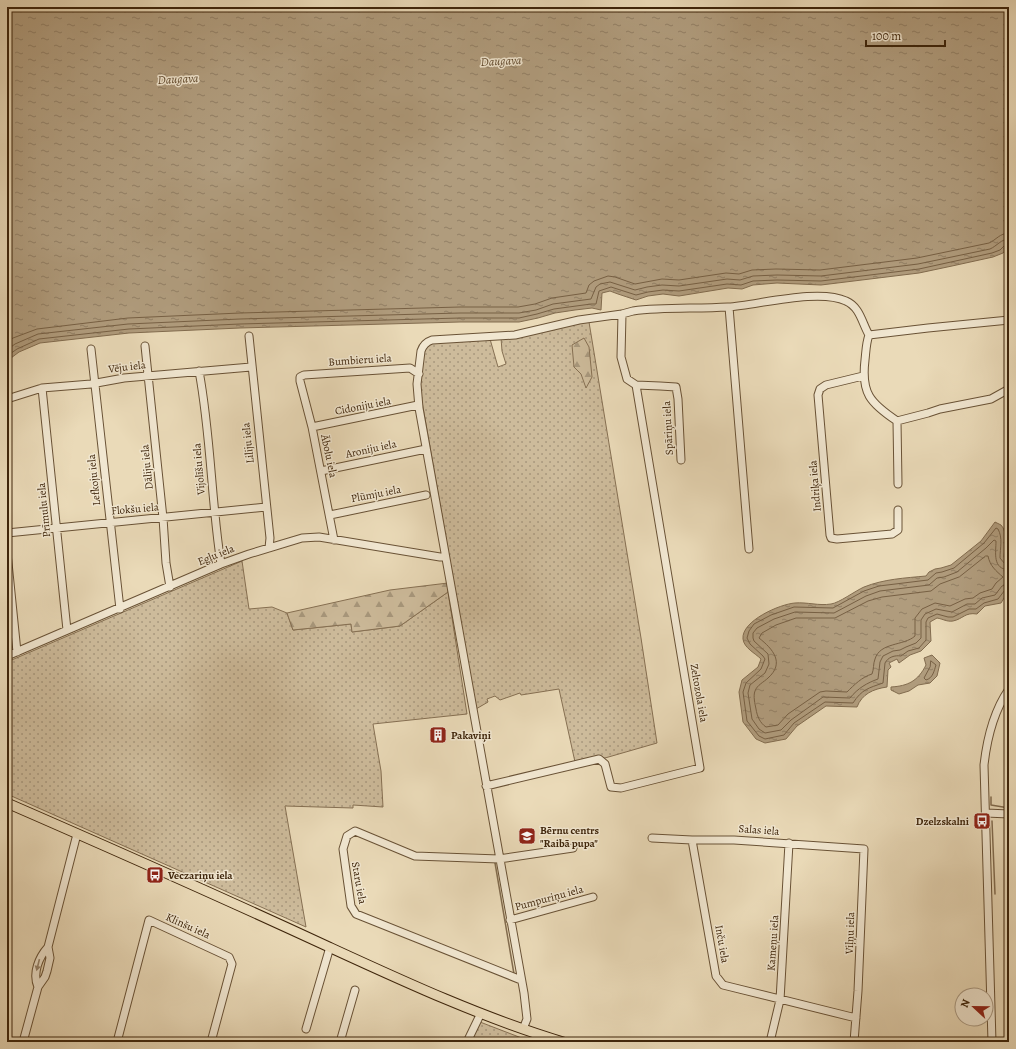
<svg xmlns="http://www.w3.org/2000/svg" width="1016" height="1049" font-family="Alegreya,serif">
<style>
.grass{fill:url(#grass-dots);stroke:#867053}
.forest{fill:url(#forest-firs);stroke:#867053}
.water{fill:url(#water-ripples);stroke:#826c4f}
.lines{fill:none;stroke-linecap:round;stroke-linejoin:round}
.shore{stroke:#776044;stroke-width:1}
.stream{stroke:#826c4f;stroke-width:1.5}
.minor-casing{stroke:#695236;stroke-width:9}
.major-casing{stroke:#3e250b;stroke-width:11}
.minor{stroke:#f1e7d1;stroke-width:7}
.major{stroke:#eadab8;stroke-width:9}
.oneway{fill:#98866e}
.labels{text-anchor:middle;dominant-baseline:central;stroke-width:3;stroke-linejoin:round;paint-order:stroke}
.street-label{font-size:11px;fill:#3e250b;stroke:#f1e7d1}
.poi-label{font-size:11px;font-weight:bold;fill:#3e250b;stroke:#f1e7d1;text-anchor:start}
.water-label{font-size:12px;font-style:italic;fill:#60492d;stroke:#f1e7d1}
</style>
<defs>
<pattern id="grass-dots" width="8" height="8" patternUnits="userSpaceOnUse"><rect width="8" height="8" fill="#cdbb9b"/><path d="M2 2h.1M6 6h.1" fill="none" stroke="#a8987d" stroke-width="1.8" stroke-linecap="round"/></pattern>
<pattern id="forest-firs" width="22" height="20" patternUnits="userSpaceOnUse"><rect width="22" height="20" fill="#cdbb9b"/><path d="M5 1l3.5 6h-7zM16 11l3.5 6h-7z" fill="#a8987d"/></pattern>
<pattern id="water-ripples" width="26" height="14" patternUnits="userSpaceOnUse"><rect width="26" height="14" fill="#b09c7d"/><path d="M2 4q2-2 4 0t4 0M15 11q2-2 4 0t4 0" fill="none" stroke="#917f65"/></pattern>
</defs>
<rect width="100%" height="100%" fill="#eadab8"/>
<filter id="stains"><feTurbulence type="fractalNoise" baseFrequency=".005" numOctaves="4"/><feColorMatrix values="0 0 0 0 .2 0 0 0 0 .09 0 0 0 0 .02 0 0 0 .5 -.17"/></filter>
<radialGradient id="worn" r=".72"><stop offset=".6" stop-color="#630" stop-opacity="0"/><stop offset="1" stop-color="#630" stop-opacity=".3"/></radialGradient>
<path class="grass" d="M587,320L589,322L641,638L657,743L605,758H596L575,762L559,689L521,695L520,693L500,700L495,696L487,699L488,702L476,709L420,390L423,353L429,345L436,341L490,339L498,367L506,364L502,351L501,338Z
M242,561L249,609L272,607L287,613L293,630L351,624L352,632L400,626L448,592L467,714L373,724L381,771L383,807L353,805V808L285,806L306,927L7,794V662Z
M480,1022L532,1042H470Z"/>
<path class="forest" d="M584,338L589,347L592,377L586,388L581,374L574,367L572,345Z
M448,583V592L400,626L352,632L351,624L293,630L287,613L390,590Z"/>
<path class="water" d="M7,7H1009V246L1003,253L993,257L952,266L919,273L821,285L777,283L753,285L742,289L728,288L679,296L663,294L648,296L636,300L618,294L610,291L602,293L601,310L592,308L575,310L555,313L538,318L519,322H460L240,328L129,333L40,343L19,352L7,361Z
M995,522C997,523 999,524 1001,525C1008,532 1005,548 1004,556L1009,563V590L1001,603L985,606L977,614C965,612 963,619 953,621C947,622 943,619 937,618L930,622L931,641L921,651L910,655L899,663L897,659L889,663L891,667L888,670L887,687C873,689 862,694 857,707L826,706L797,726L786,739L765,743L756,739L743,722L739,692L742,680L758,667L761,659C755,653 744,648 743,639C741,621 780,604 795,603C807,602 819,606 831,604C839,603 855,591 864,587C884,579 905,578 926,576L929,572L935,569L941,568L951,565L981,541Z
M932,655L940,663L937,676L930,683L918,685L909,691L899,694L891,690V687C908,686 918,681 926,665L924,658Z"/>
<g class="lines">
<path class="shore" d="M7,342L13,338L37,329L128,318L240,313L460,307H518L535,304L552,298L586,293L589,285L594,281L608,276L615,277L635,284L662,279L679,280L726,273L739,274L752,270L776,269L820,270L917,258L989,243C996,240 1000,233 1009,233
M7,350L15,344L38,334L128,324L240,319L460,313H519L536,310L553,304L591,299L596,287L600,284L610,282L635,290L647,287L662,285L679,286L727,279L740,280L753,276L777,275L821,276L918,264L990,249C997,246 1001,239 1009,239
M7,356L17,349L39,339L129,329L240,324L460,318H519L537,314L554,309L591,304H596L599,291L611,287L636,295L648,292L663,290L679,291L727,284L741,285L753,281L777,280L821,281L919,269L992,253L1000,250L1006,244H1009
M986,556H988C990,566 996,571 1003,577L996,583L992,589L980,593L973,598L965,599L950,606L935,603L922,609L915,618V636C904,646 880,642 875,659C873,664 874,669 872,674C862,677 854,685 847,692L826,691L820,692L788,714L778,725L766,727C760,723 757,716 756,709C755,704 753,696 755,691C757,685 764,682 768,678C785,663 773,649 759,638L762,633L776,625L796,618H835L868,601L882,597L931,591L940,584L959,577Z
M1009,565L1005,564L1000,558C1000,548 1003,538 998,529L996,528L984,543L954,568L942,572L936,573L928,580L879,586L864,591L833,608L794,607L771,615L754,624L749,631L747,638L750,644L763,656L765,659L761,669L746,683L743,692L747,721L759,736L765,739L784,735L794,723L825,702L853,703C862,689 869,688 883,683L885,663C888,657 895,655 901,656L908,651L919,648L926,640V622L928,618L937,614L948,617H953L969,609H976L984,603L998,599L1005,590L1009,589
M1009,570C992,569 996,553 996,541L994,540L986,548L957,572L944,577L937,578L929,585L880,591L866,596L834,613L795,612L774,619L757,628L753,633V638L754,641L768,654L769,664L765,673L750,685L748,693L752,719L759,729L765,733L781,730L791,720L823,697L850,698C858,688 867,683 878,679L880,662L883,656L893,651L900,650L906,647L916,643L921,638V620L925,614L936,609L952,612L967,604H975L982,598L995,595L1002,586L1009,584
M931,661L936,665C934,671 933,678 926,680L924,678L930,667Z"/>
<path class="stream" d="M991,797V805L1009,808
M992,821L995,894
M495,863L514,974"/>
<g class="minor-casing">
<path id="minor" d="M729,307L749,549
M622,314L621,357L627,379L636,385
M869,335L928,328L1009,320
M869,335C866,343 866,351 865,360C861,393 870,403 897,421
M249,336L270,538L269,548
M145,346L163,518L166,563L170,587
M91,349L120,609
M199,371C211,435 211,500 221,564
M863,376L826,385L820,389L818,395L830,535L831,538L837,539L892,534L898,530V510
M636,385L660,386L676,387L678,399L681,460
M42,388L67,630
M7,399L42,388L91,384L124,378L251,367
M897,421L928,413L940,409L991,399L1009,389
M897,421L898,484
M312,427L418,405
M321,471L426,449
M330,515L426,495
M7,533L266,507
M334,540L312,427L300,381V377L304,375L410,368L419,374
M7,553L17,652
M7,656L221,564L249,554L302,538L319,537L440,557H445
M486,786L599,759L605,764L611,787L621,788L700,768L636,385
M986,813L1009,814
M652,838L692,840H734L864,849L858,991L854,1042
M692,840L716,976L723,985L856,1018
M510,920L593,897
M521,980L356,914L351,906L343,849L347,836L355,831L415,856L499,859L573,848
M38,987C32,973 39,957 48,947L77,834
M306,1029L330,947
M523,1029L527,1019L524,993L419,408L417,384L421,351C423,345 426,342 432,340L515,335L579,320L622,314L633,311C664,307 696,309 728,307C758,305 819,288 846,301C860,307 862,323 869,335
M23,1042L38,987L45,977L47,971L50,958L48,947
M117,1042L149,920L229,957L232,964L211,1042
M340,1042L355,990
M467,1042L481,1013
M770,1042L780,1000L789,843
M992,1042L984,765C987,738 993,712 1009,689"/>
</g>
<g class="major-casing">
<path id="major" d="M7,803C115,850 223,898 329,947C405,982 483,1018 563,1042"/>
</g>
<use href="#minor" class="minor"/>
<use href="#major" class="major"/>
</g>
<defs><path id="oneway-solid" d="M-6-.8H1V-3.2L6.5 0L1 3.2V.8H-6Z"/></defs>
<use class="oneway" href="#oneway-solid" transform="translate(38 965) rotate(104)"/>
<defs>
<g id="building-square" transform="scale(0.9)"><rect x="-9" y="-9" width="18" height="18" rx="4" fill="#8f2418" stroke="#f1e7d1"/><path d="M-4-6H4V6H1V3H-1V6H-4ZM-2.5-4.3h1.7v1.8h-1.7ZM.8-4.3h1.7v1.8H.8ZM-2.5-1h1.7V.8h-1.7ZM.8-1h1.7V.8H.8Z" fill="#fff"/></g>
<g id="bus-square" transform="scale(0.9)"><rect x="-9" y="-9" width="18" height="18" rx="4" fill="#8f2418" stroke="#f1e7d1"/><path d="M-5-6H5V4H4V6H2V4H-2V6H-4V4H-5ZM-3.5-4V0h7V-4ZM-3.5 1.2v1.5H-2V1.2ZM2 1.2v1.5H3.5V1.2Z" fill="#fff"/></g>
<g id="school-square" transform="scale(0.9)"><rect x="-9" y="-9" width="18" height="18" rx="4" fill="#8f2418" stroke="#f1e7d1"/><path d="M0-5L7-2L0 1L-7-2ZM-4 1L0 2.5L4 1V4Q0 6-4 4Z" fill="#fff"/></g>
</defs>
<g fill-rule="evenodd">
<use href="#building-square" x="438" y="735"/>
<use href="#bus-square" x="982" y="821"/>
<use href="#school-square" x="527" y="836"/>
<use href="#bus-square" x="155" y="875"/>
</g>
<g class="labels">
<g class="street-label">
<text transform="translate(360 360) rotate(-4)">Bumbieru iela</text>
<text transform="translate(127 367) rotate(-7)">Vēju iela</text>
<text transform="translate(363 406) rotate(-11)">Cidoniju iela</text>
<text transform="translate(668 428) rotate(-93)">Spāriņu iela</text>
<text transform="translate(248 443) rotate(-96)">Liliju iela</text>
<text transform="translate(371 449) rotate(-12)">Aroniju iela</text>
<text transform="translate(329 456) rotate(78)">Ābolu iela</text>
<text transform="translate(147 467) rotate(-96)">Dāliju iela</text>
<text transform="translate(199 469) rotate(-95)">Vijolīšu iela</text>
<text transform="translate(94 480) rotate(-96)">Lefkoju iela</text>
<text transform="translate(815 486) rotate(-95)">Indriķa iela</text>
<text transform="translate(376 494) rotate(-11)">Plūmju iela</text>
<text transform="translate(135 509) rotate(-5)">Flokšu iela</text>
<text transform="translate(44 510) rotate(-96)">Prīmulu iela</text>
<text transform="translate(216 555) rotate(-22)">Egļu iela</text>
<text transform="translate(699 693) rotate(80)">Zeltozola iela</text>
<text transform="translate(759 830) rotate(4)">Salas iela</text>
<text transform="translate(359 883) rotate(80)">Staru iela</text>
<text transform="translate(549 898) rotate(-15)">Pumpuriņu iela</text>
<text transform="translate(188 926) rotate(24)">Klinšu iela</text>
<text transform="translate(850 933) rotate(-88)">Viļņu iela</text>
<text transform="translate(773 943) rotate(-86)">Kameņu iela</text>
<text transform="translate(722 944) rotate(80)">Inču iela</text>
</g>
<g class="poi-label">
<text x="451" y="735">Pakaviņi</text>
<text x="969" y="821" text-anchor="end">Dzelzskalni</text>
<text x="540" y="830">Bērnu centrs<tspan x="540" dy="13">"Raibā pupa"</tspan></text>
<text x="168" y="875">Veczariņu iela</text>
</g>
<g class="water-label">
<text transform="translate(501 61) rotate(-3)">Daugava</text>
<text transform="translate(178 79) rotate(-3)">Daugava</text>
</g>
</g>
<rect width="1016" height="1049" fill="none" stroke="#eadab8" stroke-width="24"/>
<rect x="8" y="8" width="1000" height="1033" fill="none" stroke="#3e250b" stroke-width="2"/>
<rect x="12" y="12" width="992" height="1025" fill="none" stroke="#3e250b"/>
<g transform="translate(974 1007) rotate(292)"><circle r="19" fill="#f1e7d1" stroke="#a99982"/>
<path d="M0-3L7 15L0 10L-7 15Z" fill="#8f2418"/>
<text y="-6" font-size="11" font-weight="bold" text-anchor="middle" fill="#3e250b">N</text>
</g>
<path d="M866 40v6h79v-6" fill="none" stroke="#3e250b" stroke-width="2"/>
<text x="872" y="40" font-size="12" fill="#3e250b" stroke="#f1e7d1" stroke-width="3" paint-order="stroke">100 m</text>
<rect width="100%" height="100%" filter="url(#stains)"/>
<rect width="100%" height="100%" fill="url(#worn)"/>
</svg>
